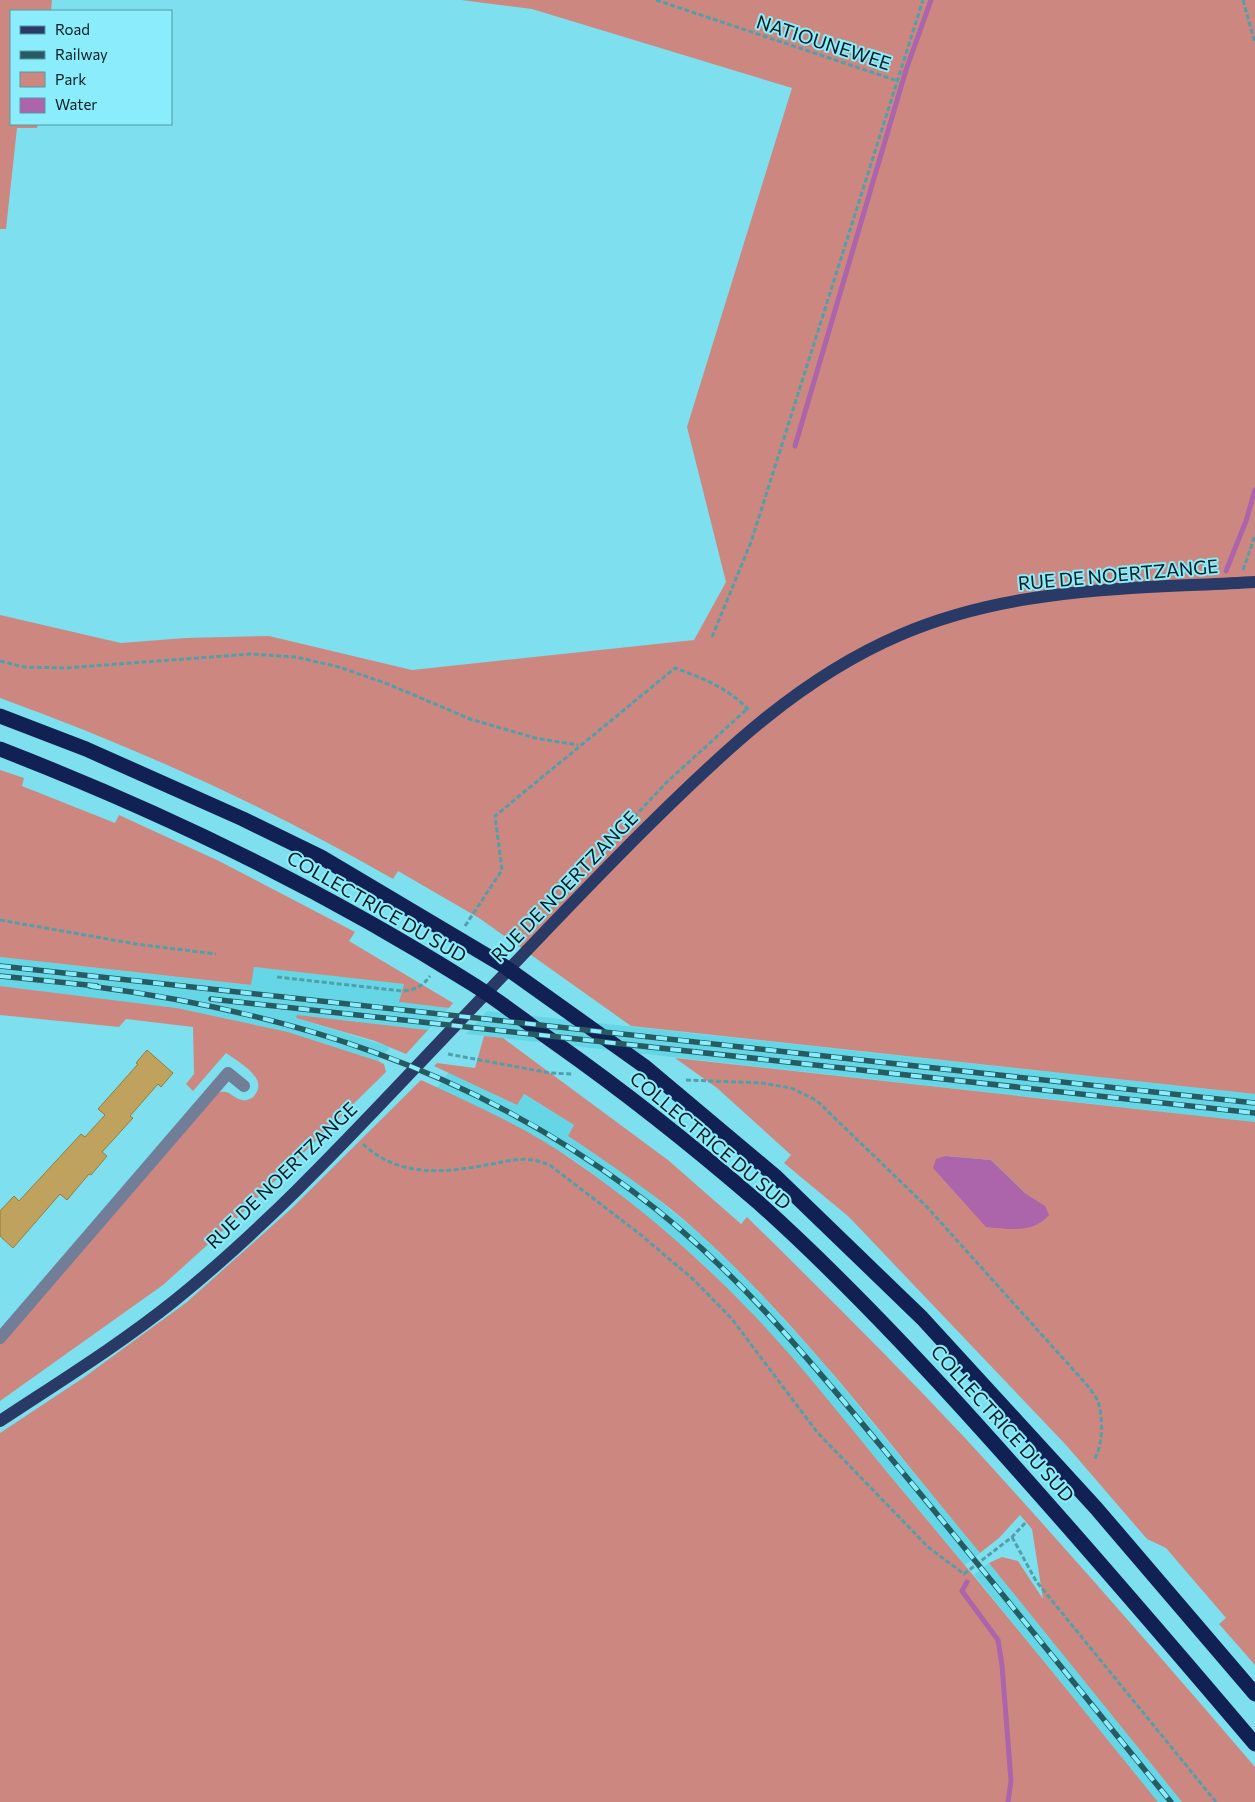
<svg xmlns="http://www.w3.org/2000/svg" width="1255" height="1802" font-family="Commissioner,sans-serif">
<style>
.built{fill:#65d6e5}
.green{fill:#cc8880;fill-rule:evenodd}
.water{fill:#ac64ab}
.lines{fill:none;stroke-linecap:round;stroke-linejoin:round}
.stream{stroke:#ac64ab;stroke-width:5}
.building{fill:#bfa25d;stroke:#987c36}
.path{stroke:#549ea9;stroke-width:3;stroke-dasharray:5 2.5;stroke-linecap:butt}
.minor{stroke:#727d97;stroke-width:12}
.major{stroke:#293a66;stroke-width:12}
.highway{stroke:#122153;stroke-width:15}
.rail-casing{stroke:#285a61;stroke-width:5.5}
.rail{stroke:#8bedfb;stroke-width:4;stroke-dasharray:11;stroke-linecap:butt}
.labels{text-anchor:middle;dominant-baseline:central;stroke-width:4;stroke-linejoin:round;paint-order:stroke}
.street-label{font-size:19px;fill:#001b1f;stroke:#8bedfb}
</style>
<rect width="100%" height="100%" fill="#7ee0ee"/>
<path class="built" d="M0,957L250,985L254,967L404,984L400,1002L449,1008L428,1030L297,1016L296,1018L390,1047L378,1061L288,1032L177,1008L0,986Z
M487,1011L1255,1094V1122L466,1034Z
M449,1072L516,1105L523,1094L574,1125L568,1136L635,1181L700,1234L748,1280L819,1358L980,1553L965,1565L804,1372L748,1309L703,1264L623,1197L573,1159L513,1125L437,1088Z
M989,1563L1182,1802H1158L974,1575Z"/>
<path class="green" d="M0,0H52L51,11H11V124H38L37,128H17L6,229H0Z
M461,0H1255V1094L631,1026L479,918L398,871L393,879C268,807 135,747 0,698V615L121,643L185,638L269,636L412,670L694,640L726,582L687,427L792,88L532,9Z
M0,770L24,778L22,786L115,823L119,815L219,861L355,932L349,941L453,1003L449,1008L399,1002L404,984L254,967L251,985L0,957Z
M0,986L177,1008L288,1032L378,1061L384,1064L386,1072L235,1220L163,1285L0,1401V1338L210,1094C214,1093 221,1091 226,1092C233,1094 238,1102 247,1100C251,1099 254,1097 256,1093C267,1077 237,1061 226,1053L193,1091L186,1084L194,1074L193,1027L126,1019L119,1027L0,1015Z
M297,1015L428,1030L406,1054L375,1041L296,1018Z
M484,1036L503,1038L668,1160L741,1224L747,1217C820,1289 894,1362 965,1438C1064,1546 1160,1656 1255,1767V1802H1182L989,1563L1002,1557L1018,1561L1043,1599L1032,1529L1020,1515L999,1538L980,1553C890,1445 805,1330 701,1235C660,1197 614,1167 568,1136L574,1125L524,1094L517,1105L434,1066L437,1063L475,1068Z
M675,1058L1255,1122V1665L1219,1624L1226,1618L1166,1548L1147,1539L1066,1445L849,1217L784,1163L791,1155L717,1088ZM946,1156L991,1160L1026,1194Z
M421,1080C473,1104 527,1128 574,1161C635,1203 694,1253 746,1307C798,1360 844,1420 892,1478C982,1585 1070,1693 1158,1802H0V1433L83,1378L187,1302L292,1208Z"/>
<path class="water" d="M946,1156L991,1160L1026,1194L1045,1206L1049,1215C1032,1234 1010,1229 986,1227L933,1168L936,1159Z"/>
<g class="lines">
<path class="stream" d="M795,446L906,70L931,0
M1226,571L1246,521L1255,490
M967,1582L962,1591L998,1640L1002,1665L1011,1781L1008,1802"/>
</g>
<path class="building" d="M147,1050L173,1073L161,1087L158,1084L130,1116L133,1118L102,1152L107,1156L91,1175L89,1174L67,1200L60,1194L13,1248L0,1236V1211L14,1196L19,1201L81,1134L85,1137L105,1115L98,1109L138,1064L136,1063Z"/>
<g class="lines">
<path class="path" d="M656,0L898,81
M1243,0L1255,43
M1243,570L1255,535
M712,637L751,542L923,0
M0,661L24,667L65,668L251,654L296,657L339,667L388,684L470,719L535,738L578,745
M634,817L667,782L747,709
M0,920L136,944L216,954
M465,926L502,870L495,816L675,668C705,679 726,687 749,710
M277,977L402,991C415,990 422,987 430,976
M448,1054L550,1073L572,1074
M686,1080L762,1083L791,1088L816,1100L927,1207L1087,1385C1091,1391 1098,1398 1099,1405C1103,1423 1103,1445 1094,1460
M363,1144C399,1178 446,1173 491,1164C515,1160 528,1155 551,1166L641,1235L694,1280L732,1319L817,1432L928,1547L964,1574L1012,1537L1026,1522
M1012,1537L1036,1581L1216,1802"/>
<path class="minor" d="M0,1338L228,1073L244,1086"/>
<path class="major" d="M0,1421C59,1382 119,1345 174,1301C276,1219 365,1120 455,1026C520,958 584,889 651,823C726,749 802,677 900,635C1013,586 1134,589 1255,582"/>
<path class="highway" d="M0,716L86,749L243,819L321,857L501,964L644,1066L775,1176L922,1318L1096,1508L1255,1694
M0,749C165,813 324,890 474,985C501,1002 527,1023 554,1042C625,1092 693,1146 759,1203C838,1274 911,1351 982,1430C1075,1533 1165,1638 1255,1744"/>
<g class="rail-casing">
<path id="rail" d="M0,966L1255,1103
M0,976L97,986
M90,986C289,1012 469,1069 631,1190C736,1267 817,1369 899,1468C991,1579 1080,1691 1171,1802
M211,999L1255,1113"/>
</g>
<use href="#rail" class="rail"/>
</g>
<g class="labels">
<g class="street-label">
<text transform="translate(824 42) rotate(18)">NATIOUNEWEE</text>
<text transform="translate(1118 574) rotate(-5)">RUE DE NOERTZANGE</text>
<text transform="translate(564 886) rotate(-46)">RUE DE NOERTZANGE</text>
<text transform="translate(377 906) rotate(30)">COLLECTRICE DU SUD</text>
<text transform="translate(711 1140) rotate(40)">COLLECTRICE DU SUD</text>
<text transform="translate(281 1175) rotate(-44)">RUE DE NOERTZANGE</text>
<text transform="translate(1003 1423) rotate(48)">COLLECTRICE DU SUD</text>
</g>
</g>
<rect x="10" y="10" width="162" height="115" fill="#8bedfb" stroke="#5399a3"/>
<rect x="20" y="26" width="25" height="8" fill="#293a66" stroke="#5399a3"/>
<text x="55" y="35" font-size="15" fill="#001b1f">Road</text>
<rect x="20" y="51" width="25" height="8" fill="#285a61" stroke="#5399a3"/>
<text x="55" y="60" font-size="15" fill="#001b1f">Railway</text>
<rect x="20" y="72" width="25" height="15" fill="#cc8880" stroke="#5399a3"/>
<text x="55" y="85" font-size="15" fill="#001b1f">Park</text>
<rect x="20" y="98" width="25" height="15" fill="#ac64ab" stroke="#5399a3"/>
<text x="55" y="110" font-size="15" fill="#001b1f">Water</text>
</svg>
